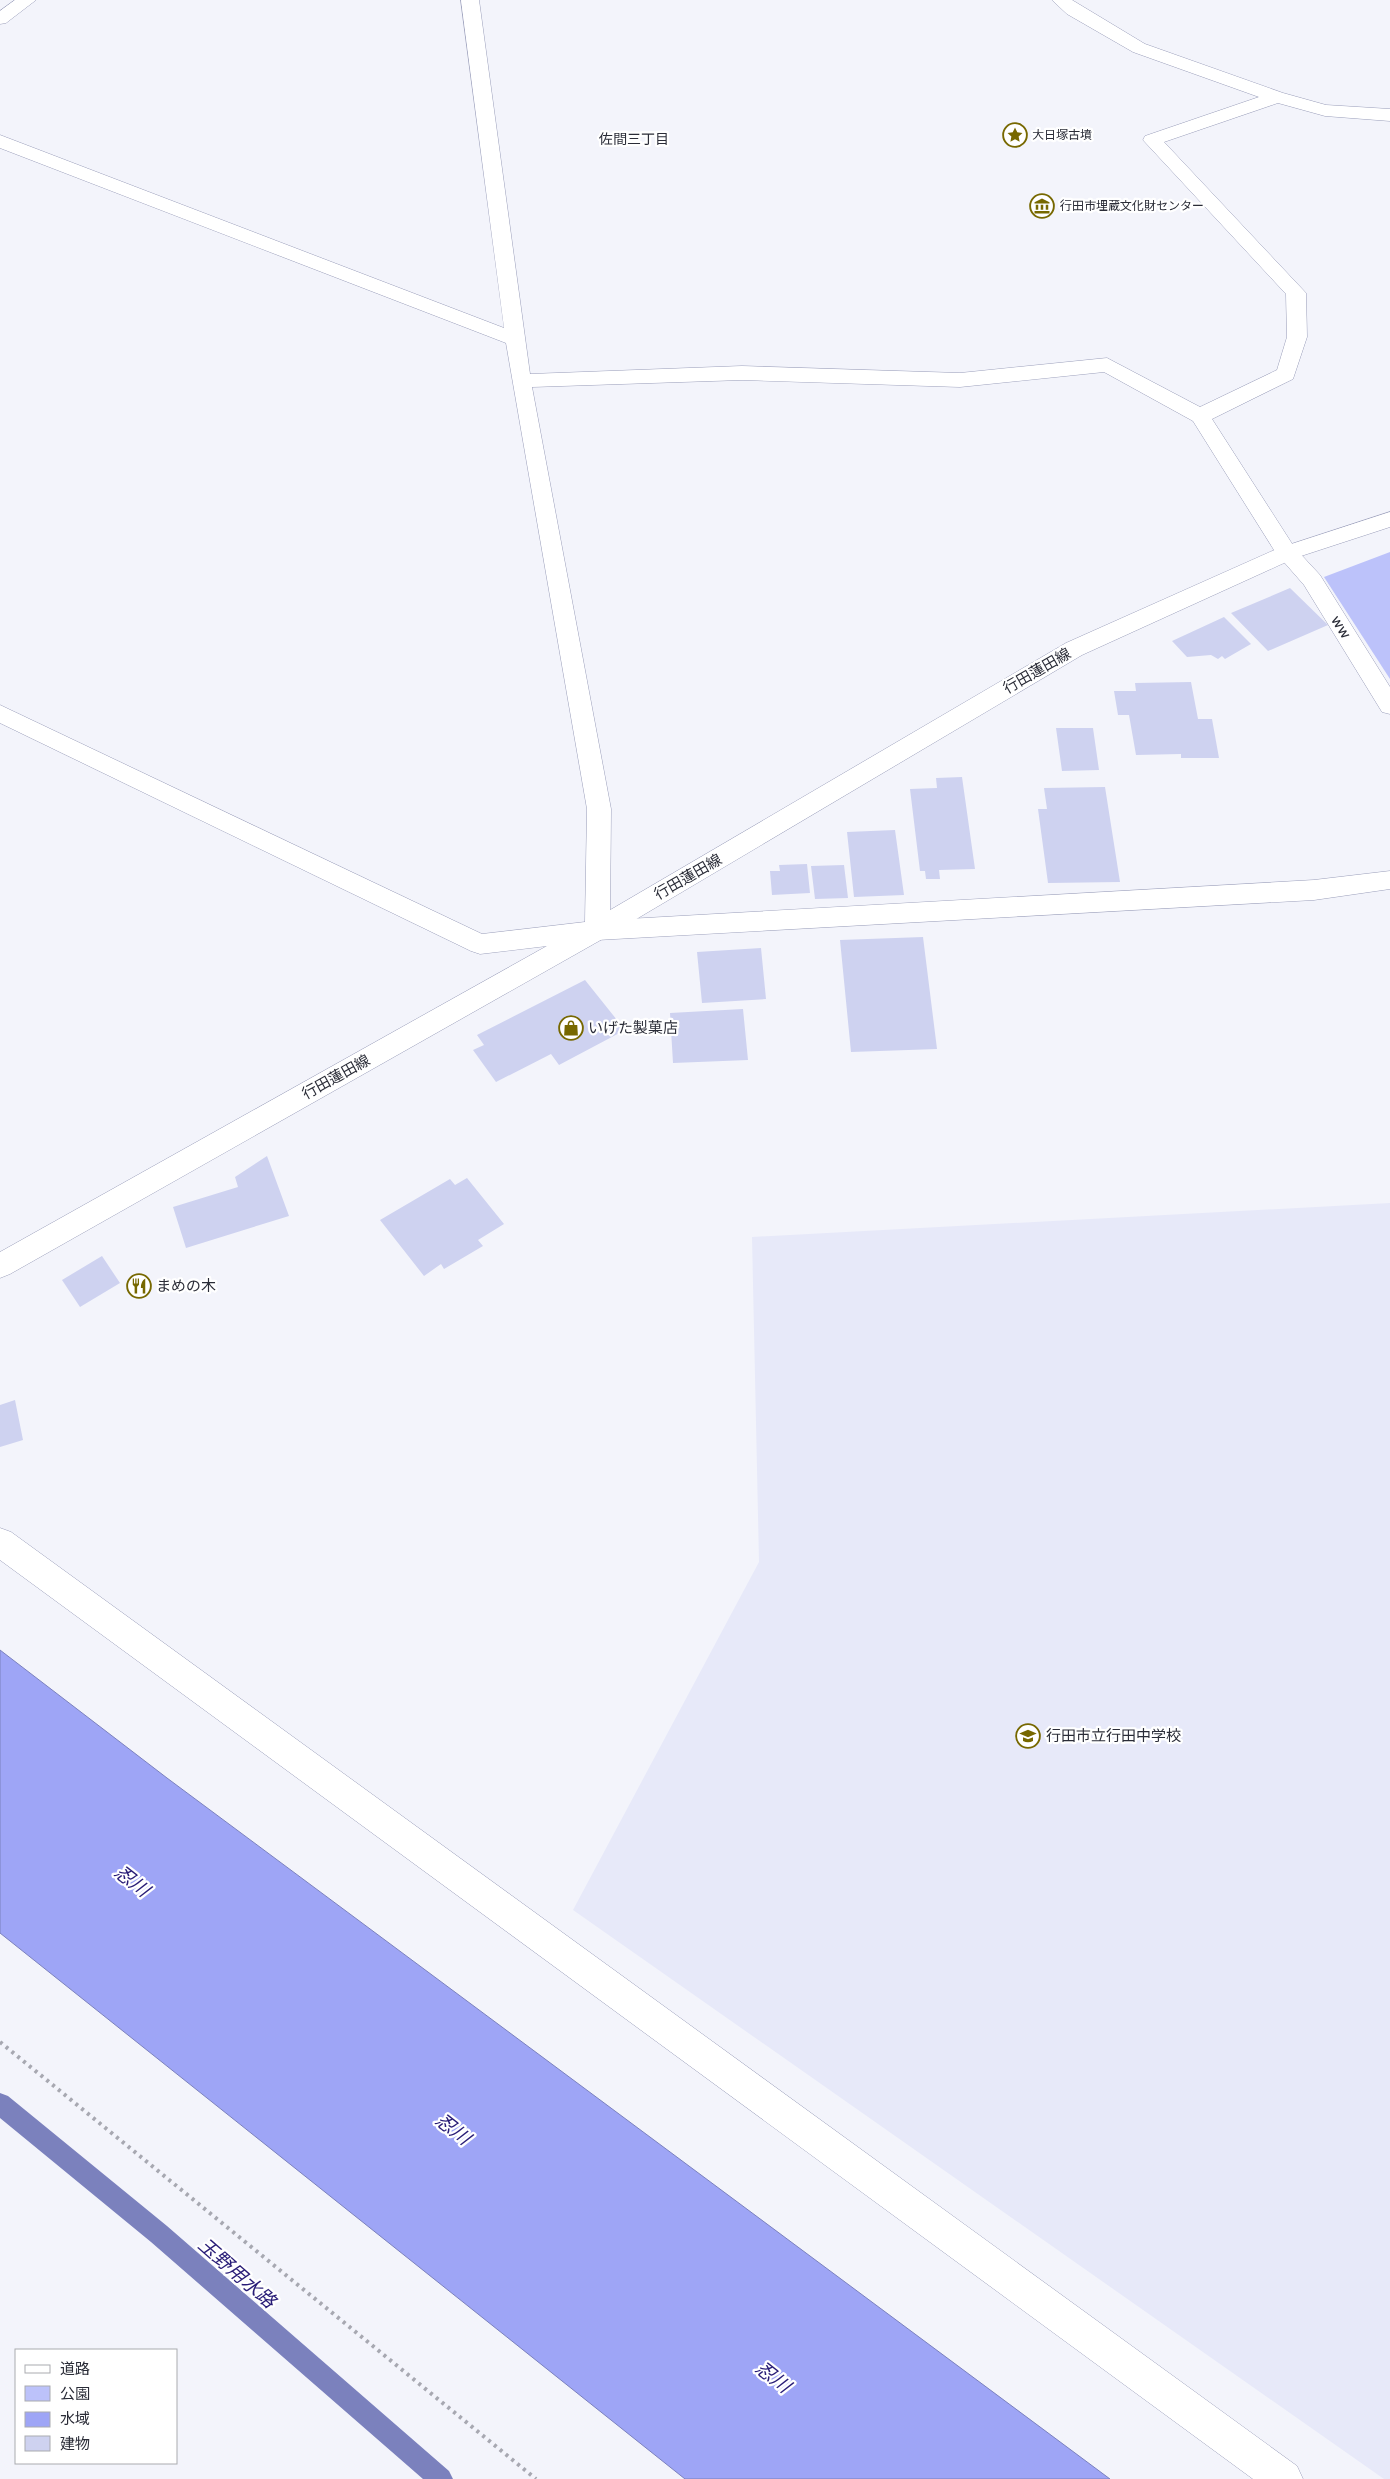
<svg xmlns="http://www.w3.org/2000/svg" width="1390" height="2479" font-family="Rubik,'Noto Sans JP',sans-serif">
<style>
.built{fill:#e7e9f9}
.green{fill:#bcc2fa}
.water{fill:#9ea5f6;stroke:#7b81bd}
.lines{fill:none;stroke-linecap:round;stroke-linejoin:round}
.stream{fill:#7b81bd;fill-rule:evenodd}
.building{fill:#ced2f0}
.lane-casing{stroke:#9a9eba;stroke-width:1}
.street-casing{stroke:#9a9eba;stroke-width:1}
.primary-casing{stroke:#9a9eba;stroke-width:1}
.path{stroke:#a7a8b1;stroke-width:4;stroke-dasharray:3 4.5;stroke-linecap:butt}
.lane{fill:#fff;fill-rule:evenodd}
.street{fill:#fff;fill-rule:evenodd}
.primary{fill:#fff;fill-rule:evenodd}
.labels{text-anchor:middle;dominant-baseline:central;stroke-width:4.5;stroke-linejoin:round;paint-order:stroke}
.far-poi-label{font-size:12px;fill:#2a2c37;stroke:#fff;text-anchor:start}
.far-neighbourhood-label{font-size:14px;fill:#2a2c37;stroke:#fff}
.street-label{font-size:15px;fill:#2a2c37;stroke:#fff}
.poi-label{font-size:15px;fill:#2a2c37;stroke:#fff;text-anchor:start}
.near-water-label{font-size:19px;font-style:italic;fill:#271b76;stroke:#fff}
</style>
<rect width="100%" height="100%" fill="#f3f4fb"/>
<path class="built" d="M1390,1203V2479H1384L573,1910L759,1562L752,1237Z"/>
<path class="green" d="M1390,552V679L1324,577Z"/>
<path class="water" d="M0,1650L167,1778L1110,2479H685L0,1933Z"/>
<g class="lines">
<path class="stream" d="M0,2093L8,2096L167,2226L449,2471L453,2479H423L151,2242L0,2118Z"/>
</g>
<path class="building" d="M1290,588L1328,625L1268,651L1231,613Z
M1224,617L1251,644L1225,659L1222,656L1218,659L1211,655L1187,657L1172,641Z
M1191,682L1198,719H1212L1219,758H1181V754L1136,755L1129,715H1118L1114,691H1136L1135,683Z
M1056,728H1093L1099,770L1062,771Z
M962,777L975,869L939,870L940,879H926L925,871H920L910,789L937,788L936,778Z
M1105,787L1120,882L1048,883L1038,809H1047L1044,788Z
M895,830L904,895L854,897L847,832Z
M807,864L810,893L772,895L770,871H780L779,865Z
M844,865L848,898L815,899L811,866Z
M923,937L937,1049L851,1052L840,940Z
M761,948L766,999L702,1003L697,952Z
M585,980L625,1030L559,1065L551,1054L496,1082L473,1050L484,1045L477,1035Z
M743,1009L748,1060L673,1063L670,1013Z
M267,1156L289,1216L186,1248L173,1207L238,1187L235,1177Z
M467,1178L504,1224L478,1240L483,1246L444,1269L441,1264L424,1276L380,1220L450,1179L455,1185Z
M102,1256L120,1283L80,1307L62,1280Z
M15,1400L23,1440L0,1447V1405Z"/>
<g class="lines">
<g class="lane-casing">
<path id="lane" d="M1287,545L1295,548L1320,575L1390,687V714L1382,712L1304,585L1276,553L1279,548Z"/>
</g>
<g class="street-casing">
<path id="street" d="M15,0H36L6,23L0,24V11Z
M461,0H479L530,374L742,366L960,373L1107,358L1200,407L1277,370L1287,337L1286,294L1143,140L1145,136L1259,97L1133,52L1067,14L1052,0H1072L1145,44L1283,93L1326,105L1390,109V121L1325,116L1278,103L1164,142L1306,293L1307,337L1293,379L1212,419L1298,553L1295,558L1287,561L1279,558L1193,421L1104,372L960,387L742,380L532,387L611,809L610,920L1314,880L1390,871V889L1314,900L597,940L480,954L471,951L0,723V705L482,934L585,922L587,809L506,343L0,148V135L504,328Z
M0,1528L11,1532L1297,2466L1303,2479H1253L0,1560Z"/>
</g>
<g class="primary-casing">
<path id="primary" d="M1390,512V527L1295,558L1082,655L606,937L10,1274L0,1278V1252L588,923L1066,643L1279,548Z"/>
</g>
<path class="path" d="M0,2042L536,2479"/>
<use href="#lane" class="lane"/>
<use href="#street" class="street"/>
<use href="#primary" class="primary"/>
</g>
<defs>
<g id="sight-ring" transform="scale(1.25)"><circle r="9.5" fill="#fff" stroke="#776800" stroke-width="1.5"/><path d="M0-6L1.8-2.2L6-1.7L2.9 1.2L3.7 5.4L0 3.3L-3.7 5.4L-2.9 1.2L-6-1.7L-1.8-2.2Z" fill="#776800"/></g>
<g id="museum-ring" transform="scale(1.25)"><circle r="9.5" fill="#fff" stroke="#776800" stroke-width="1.5"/><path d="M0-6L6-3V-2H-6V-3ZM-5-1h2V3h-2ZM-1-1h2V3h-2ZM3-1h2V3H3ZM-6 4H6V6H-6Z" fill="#776800"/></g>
<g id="shop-ring" transform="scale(1.25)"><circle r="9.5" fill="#fff" stroke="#776800" stroke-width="1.5"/><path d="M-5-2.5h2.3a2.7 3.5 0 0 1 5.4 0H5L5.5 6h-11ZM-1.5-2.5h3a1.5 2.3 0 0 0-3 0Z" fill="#776800"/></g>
<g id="restaurant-ring" transform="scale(1.25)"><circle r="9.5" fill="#fff" stroke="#776800" stroke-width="1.5"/><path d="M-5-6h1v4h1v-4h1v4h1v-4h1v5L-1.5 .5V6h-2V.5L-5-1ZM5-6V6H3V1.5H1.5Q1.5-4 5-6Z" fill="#776800"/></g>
<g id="school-ring" transform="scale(1.25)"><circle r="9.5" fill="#fff" stroke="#776800" stroke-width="1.5"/><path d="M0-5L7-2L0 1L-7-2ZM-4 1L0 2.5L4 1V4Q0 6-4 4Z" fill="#776800"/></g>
</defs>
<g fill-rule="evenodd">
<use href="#sight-ring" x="1015" y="135"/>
<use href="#museum-ring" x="1042" y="206"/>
<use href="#shop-ring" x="571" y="1028"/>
<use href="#restaurant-ring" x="139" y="1286"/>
<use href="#school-ring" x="1028" y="1736"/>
</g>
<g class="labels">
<g class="far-poi-label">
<text x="1032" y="135">大日塚古墳</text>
<text x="1060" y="206">行田市埋蔵文化財センター</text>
</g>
<g class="far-neighbourhood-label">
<text x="634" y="139">佐間三丁目</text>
</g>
<g class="street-label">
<text transform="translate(1341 627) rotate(58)">ww</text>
<text transform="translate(1037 671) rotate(-30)">行田蓮田線</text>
<text transform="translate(688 877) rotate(-30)">行田蓮田線</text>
<text transform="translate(336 1077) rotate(-29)">行田蓮田線</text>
</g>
<g class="poi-label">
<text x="588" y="1028">いげた製菓店</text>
<text x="156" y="1286">まめの木</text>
<text x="1046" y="1736">行田市立行田中学校</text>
</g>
<g class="near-water-label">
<text transform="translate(132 1881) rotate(38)">忍川</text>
<text transform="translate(453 2129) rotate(38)">忍川</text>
<text transform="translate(237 2273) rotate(41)">玉野用水路</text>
<text transform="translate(773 2377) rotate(38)">忍川</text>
</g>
</g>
<rect x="15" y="2349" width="162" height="115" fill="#ffffff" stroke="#aaabaf"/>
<rect x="25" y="2365" width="25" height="8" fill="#ffffff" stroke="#aaabaf"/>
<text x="60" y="2374" font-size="15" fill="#2a2c37">道路</text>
<rect x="25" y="2386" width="25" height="15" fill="#bcc2fa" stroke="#aaabaf"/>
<text x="60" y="2399" font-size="15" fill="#2a2c37">公園</text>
<rect x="25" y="2412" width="25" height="15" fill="#9ea5f6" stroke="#aaabaf"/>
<text x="60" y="2424" font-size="15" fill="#2a2c37">水域</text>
<rect x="25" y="2436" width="25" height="15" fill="#ced2f0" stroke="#aaabaf"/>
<text x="60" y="2449" font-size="15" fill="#2a2c37">建物</text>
</svg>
